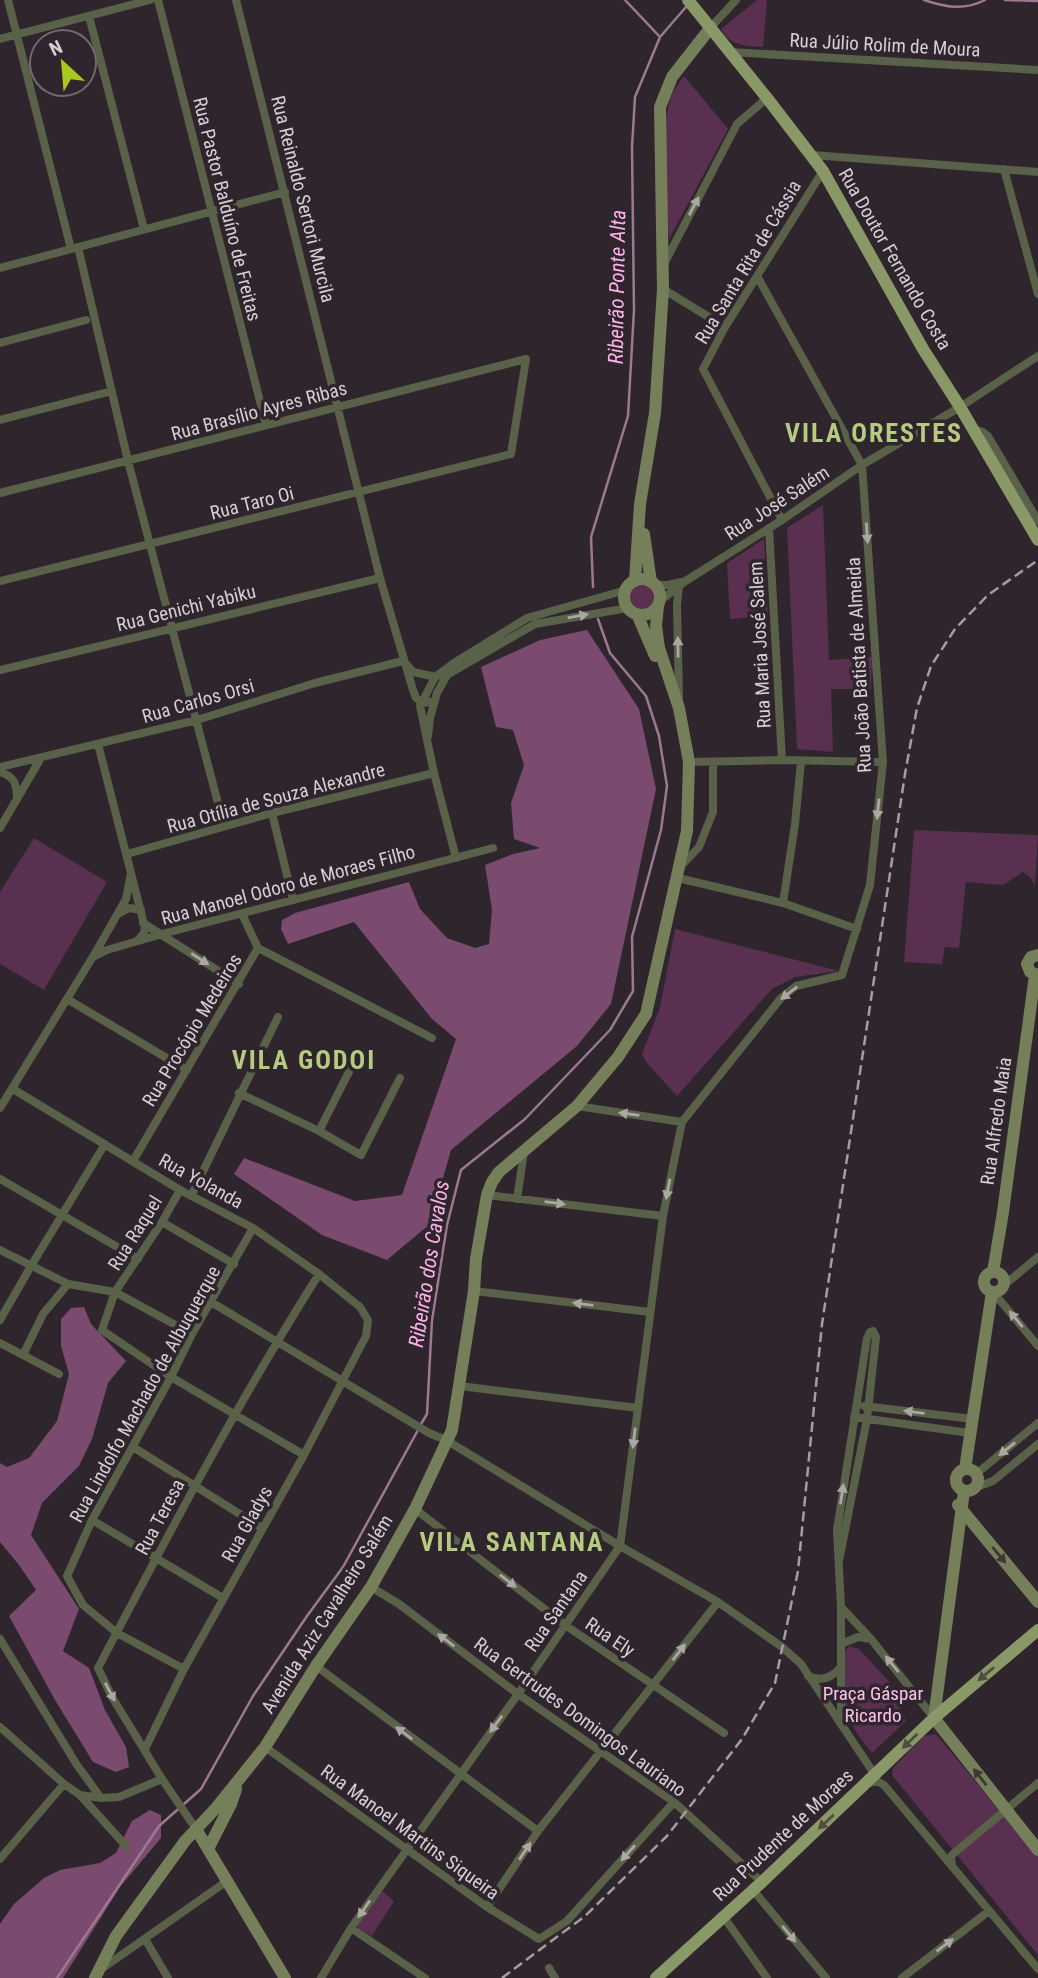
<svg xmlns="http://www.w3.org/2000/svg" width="1038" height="1978" font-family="'Roboto Condensed',sans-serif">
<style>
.green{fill:#593050}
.forest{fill:#7a4a6f}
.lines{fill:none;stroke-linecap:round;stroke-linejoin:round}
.stream{stroke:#9c7893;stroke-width:2.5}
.minor{stroke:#5a6149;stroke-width:8}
.secondary{stroke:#75805a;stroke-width:12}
.primary{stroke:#8a9867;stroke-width:12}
.rail{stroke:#a59da2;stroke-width:2.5;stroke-dasharray:10 5;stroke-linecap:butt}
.oneway{fill:#aba8a3}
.oneway2{fill:#3d3735}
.oneway3{fill:#4f4d41}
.labels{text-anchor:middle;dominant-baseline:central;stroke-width:7;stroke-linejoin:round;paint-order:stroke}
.street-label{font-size:19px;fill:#d6cfd4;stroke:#2f252c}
.park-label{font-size:19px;fill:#fdc0ed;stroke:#2f252c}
.water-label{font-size:21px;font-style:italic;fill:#fdb1ea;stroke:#2f252c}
.district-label{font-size:26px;font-weight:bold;letter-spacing:2px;fill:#b6ca80;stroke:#2f252c}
</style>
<rect width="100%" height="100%" fill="#2f252c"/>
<path class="green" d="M757,0H767L763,47C745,46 730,46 721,29Z
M684,76L728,129L669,239C667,200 657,124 674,90C677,85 681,81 684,76Z
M823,505L829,660L872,657L871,689H831L833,752L797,749L787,528Z
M764,539L768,616L730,619L727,563Z
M628 597a14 14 0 1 1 28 0a14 14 0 1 1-28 0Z
M914,830L1038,835L1035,886L1030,877L1023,872L1003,885L966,882L959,948L945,947L942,964L904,962Z
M34,838L107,882L44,990L0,964V892Z
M675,929L839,971L795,977L772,989L677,1096L646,1062L642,1054L660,1007Z
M849,1646L859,1649L904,1698L900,1709L906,1721L872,1753C849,1723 843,1716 843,1677C843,1662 840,1658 849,1646Z
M936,1734L1038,1857V1955L892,1775L893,1768L924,1736Z
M380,1889L394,1901L372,1936L355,1926Z"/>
<path class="forest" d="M587,630L639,709L656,789L611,1004L577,1046L451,1150L430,1224L387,1260L322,1235L234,1174L244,1158L355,1201L402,1195L456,1039L432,1019L354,922L288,944L281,929L282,920L295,913L409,882L420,909L447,938L475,948L489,944L492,910L485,865L513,854L540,848L514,839L511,803L524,765L513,730L496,727L481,667L540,640Z
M84,1307L91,1324L126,1361L108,1383L92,1439L79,1466L42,1503L31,1535L79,1609L63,1651L89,1668L105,1710L126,1747L129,1767L116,1772L93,1762L55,1700L9,1616L36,1590L19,1565L0,1542V1463L7,1467L29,1458L57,1421L69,1374L61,1346V1319L71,1308Z
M150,1810L161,1815V1838L120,1887L63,1978H0V1924L14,1904L44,1878L60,1870L100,1863L116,1853L132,1821Z"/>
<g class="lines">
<path class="stream" d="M625,0L660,37
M924,0C945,7 964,11 985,0
M1005,0L1038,1
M593,587L591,537L628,416L634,310L632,147L635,97L660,37L686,7
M421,1424L427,1414L432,1320L447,1225L461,1170L525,1119L610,1030L633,991L632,937L661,830L667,786L659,736L646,696L610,653L598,619
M57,1978L159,1826L201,1789L253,1696L307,1616L343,1567L418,1430"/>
<path class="minor" d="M8,0L71,249
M158,0L266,425
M236,0L380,578L413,690L416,698L423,703L435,701
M89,16L144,229
M711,27L736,0
M0,39L150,0
M730,52L1038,70
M812,155L1038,172
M1004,169L1038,294
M78,247L128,461L224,826
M664,264L737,124L767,98
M0,268L285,192
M663,289L725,327
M0,343L86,320
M0,420L112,391
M973,429L983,432L988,436L1038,521
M0,493L526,359L511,454L0,581
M782,520L703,369L725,327L823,171
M769,528L782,760
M655,585H668L681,582
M660,601L684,582L782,520L862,465L960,407L1038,356
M405,663L413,672L436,677
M0,670L380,578
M679,698L677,605L679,586
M428,736L430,718L437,693L447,675L535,624L628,608
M98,744L145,928L144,933L138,940
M689,762L782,760L883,762
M0,767L197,720L315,683L403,661
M0,772C14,776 17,784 17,799
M272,813L293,900
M0,828L41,758
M127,854L272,813L434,773
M456,858L434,773L420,706L435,677L454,663L527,618L626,590
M680,867L699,847L713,812V762
M678,878L783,903L857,929
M783,903L795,824L801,762
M118,914L129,908L141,910
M143,923L239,984
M258,948L432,1038
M93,957L107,950L162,934L493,848
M67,999L187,1070
M13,1089L180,1190L253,1228L319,1274L360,1307L368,1320L366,1336L304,1455L184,1669L145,1749
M239,1093L319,1131L361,1155L400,1078
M577,1106L682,1122
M0,1108L97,950L126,899L131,873
M319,1131L357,1056
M133,1161L258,948L242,914
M0,1179L138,1259
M180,1190L162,1222L115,1292L102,1330L171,1377L304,1455
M487,1195L663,1216
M191,1196L278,1017
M517,1199L524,1152
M162,1222L234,1264
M0,1250L68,1284
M1003,1286L1038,1257
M474,1291L650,1312
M993,1292L1038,1346
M211,1302L429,1433L446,1440L620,1546L718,1602L782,1647L801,1664L875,1775
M0,1320L31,1266L105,1144
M0,1343L59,1374
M23,1355L43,1314L68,1284L115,1292L192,1334
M460,1386L638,1408
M864,1406L973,1419
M854,1417L970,1433
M133,1447L262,1528
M976,1474L1038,1423
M974,1488L993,1481L1038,1444
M415,1509L565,1625L724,1733
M92,1520L223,1598
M839,1561L867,1419L876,1337L873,1331L870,1332L867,1338L837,1530L841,1607V1724
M371,1587L399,1604L518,1694L674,1802L762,1882
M841,1607L871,1639L934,1718
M0,1639L77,1765L101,1798L119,1797L162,1779
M841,1644L858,1637L871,1639
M316,1666L538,1831
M184,1669L117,1633L83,1605L67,1576L92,1520L171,1377L192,1334L253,1228
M808,1676C821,1682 832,1678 841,1667
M0,1727L64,1784L80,1795L101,1798
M265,1747L487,1907L539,1939L567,1921L674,1802
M866,1784L877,1781L884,1785L1038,1969
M80,1795L126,1846
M196,1829L162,1779L112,1697L98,1668C168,1535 238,1402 319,1274
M0,1859L64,1784
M952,1866L951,1857L953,1854L1038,1783
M753,1890L826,1978
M487,1907L538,1831L718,1602
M723,1916L767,1978
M351,1928L425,1978
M145,1939L168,1978
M549,1968L555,1978
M100,1970L227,1881
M321,1978L351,1928L518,1694L620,1546L663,1216L682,1122L781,998L796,986L842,975L870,885L883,762L862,465L757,276
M902,1978L989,1911"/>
<path class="secondary" d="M644,534L651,582
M624 597a18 18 0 1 1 36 0a18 18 0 1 1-36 0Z
M635,581L640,504L655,413L663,289L660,107L672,77L711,27
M637,614L655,656
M1038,955L1031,957L1027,964L1030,972L1038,975
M984 1282a10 10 0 1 1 20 0a10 10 0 1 1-20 0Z
M993,1272L1003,1212L1035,975
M965,1469L992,1292
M956 1480a11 11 0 1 1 22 0a11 11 0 1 1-22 0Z
M964,1491L934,1718L1038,1850
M958,1505L1038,1602
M196,1829L285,1978
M208,1849L231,1804L236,1789
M95,1978L116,1936L185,1841L216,1808L265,1747L316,1666L371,1587L415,1509L452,1430L474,1291L476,1259L487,1195L492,1182L499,1172L577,1106L618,1057L646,1014L687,831L689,762L679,708L659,648L656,626L658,606"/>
<path class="primary" d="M688,0L767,98L823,171L923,349L960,407L1038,540
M656,1978L762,1882L934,1718L1038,1630"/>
<path class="rail" d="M502,1978L585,1916L667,1836L742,1739L775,1683L798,1571L822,1324L905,774L917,708L931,666L955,629L988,595L1038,560"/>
</g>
<defs><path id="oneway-solid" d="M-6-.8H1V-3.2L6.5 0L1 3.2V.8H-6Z" transform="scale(1.75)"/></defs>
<g class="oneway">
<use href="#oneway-solid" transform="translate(694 206) rotate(-62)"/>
<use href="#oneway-solid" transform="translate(867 533) rotate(86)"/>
<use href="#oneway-solid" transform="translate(578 616) rotate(-10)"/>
<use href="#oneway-solid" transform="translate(678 647) rotate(-91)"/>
<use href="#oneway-solid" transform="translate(878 809) rotate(96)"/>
<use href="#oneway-solid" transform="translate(200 959) rotate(33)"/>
<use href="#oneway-solid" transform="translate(789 993) rotate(142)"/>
<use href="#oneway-solid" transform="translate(629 1114) rotate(-172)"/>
<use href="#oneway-solid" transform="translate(668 1189) rotate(101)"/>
<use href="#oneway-solid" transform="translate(555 1203) rotate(7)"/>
<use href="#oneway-solid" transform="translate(583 1304) rotate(-173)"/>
<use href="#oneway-solid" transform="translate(1016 1319) rotate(-130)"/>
<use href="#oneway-solid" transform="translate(914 1412) rotate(-173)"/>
<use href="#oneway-solid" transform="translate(634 1438) rotate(97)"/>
<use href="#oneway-solid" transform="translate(1007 1449) rotate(141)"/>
<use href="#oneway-solid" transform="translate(842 1494) rotate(-81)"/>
<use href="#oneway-solid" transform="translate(508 1581) rotate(38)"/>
<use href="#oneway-solid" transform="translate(446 1640) rotate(-143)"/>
<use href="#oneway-solid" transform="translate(679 1652) rotate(-52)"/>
<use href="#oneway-solid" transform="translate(892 1664) rotate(-129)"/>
<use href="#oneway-solid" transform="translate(110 1692) rotate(62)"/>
<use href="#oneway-solid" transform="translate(496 1724) rotate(126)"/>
<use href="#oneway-solid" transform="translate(404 1733) rotate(-143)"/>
<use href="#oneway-solid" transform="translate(525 1851) rotate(-56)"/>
<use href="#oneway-solid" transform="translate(628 1853) rotate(132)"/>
<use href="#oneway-solid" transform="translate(364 1909) rotate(125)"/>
<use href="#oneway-solid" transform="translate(789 1934) rotate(50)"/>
<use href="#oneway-solid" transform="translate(945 1945) rotate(-37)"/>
</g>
<g class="oneway2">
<use href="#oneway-solid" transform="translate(999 1555) rotate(51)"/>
<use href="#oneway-solid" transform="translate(980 1777) rotate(-128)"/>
</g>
<g class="oneway3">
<use href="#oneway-solid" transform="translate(986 1674) rotate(140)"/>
<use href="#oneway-solid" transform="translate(910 1741) rotate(136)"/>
<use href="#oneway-solid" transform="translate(826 1822) rotate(137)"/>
</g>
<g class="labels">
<g class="street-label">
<text transform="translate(885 45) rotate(3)">Rua Júlio Rolim de Moura</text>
<text transform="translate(303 199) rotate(76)">Rua Reinaldo Sertori Murcila</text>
<text transform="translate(227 209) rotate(76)">Rua Pastor Balduíno de Freitas</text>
<text transform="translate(895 259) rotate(60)">Rua Doutor Fernando Costa</text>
<text transform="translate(748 262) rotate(-59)">Rua Santa Rita de Cássia</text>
<text transform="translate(259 411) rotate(-15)">Rua Brasílio Ayres Ribas</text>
<text transform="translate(252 503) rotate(-14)">Rua Taro Oi</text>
<text transform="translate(777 503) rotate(-33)">Rua José Salém</text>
<text transform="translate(186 608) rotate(-14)">Rua Genichi Yabiku</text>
<text transform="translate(760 645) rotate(-93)">Rua Maria José Salem</text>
<text transform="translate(859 665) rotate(-93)">Rua João Batista de Almeida</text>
<text transform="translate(198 701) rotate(-16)">Rua Carlos Orsi</text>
<text transform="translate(276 798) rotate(-15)">Rua Otília de Souza Alexandre</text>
<text transform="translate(288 885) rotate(-15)">Rua Manoel Odoro de Moraes Filho</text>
<text transform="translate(192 1030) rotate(-59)">Rua Procópio Medeiros</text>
<text transform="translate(996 1121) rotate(-82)">Rua Alfredo Maia</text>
<text transform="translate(201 1181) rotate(29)">Rua Yolanda</text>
<text transform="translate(135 1233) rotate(-58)">Rua Raquel</text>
<text transform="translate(145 1394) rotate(-61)">Rua Lindolfo Machado de Albuquerque</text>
<text transform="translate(160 1517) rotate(-62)">Rua Teresa</text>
<text transform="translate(247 1524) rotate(-61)">Rua Gladys</text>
<text transform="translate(556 1611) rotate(-55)">Rua Santana</text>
<text transform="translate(327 1614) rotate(-58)">Avenida Aziz Cavalheiro Salém</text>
<text transform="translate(610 1637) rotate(34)">Rua Ely</text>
<text transform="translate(580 1717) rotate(36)">Rua Gertrudes Domingos Lauriano</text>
<text transform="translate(410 1832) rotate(36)">Rua Manoel Martins Siqueira</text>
<text transform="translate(783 1835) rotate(-43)">Rua Prudente de Moraes</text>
</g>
<g class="park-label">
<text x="873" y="1693">Praça Gáspar<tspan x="873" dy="22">Ricardo</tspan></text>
</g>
<g class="water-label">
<text transform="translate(617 287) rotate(-89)">Ribeirão Ponte Alta</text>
<text transform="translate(429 1264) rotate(-81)">Ribeirão dos Cavalos</text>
</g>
<g class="district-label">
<text x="874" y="433">VILA ORESTES</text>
<text x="304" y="1060">VILA GODOI</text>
<text x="512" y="1542">VILA SANTANA</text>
</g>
</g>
<g transform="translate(63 63) rotate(334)"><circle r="33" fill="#2f252c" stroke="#72696f" stroke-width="2"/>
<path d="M0-5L12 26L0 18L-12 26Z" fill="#a7c81f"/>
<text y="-10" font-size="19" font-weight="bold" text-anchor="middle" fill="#d6cfd4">N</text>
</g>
</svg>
